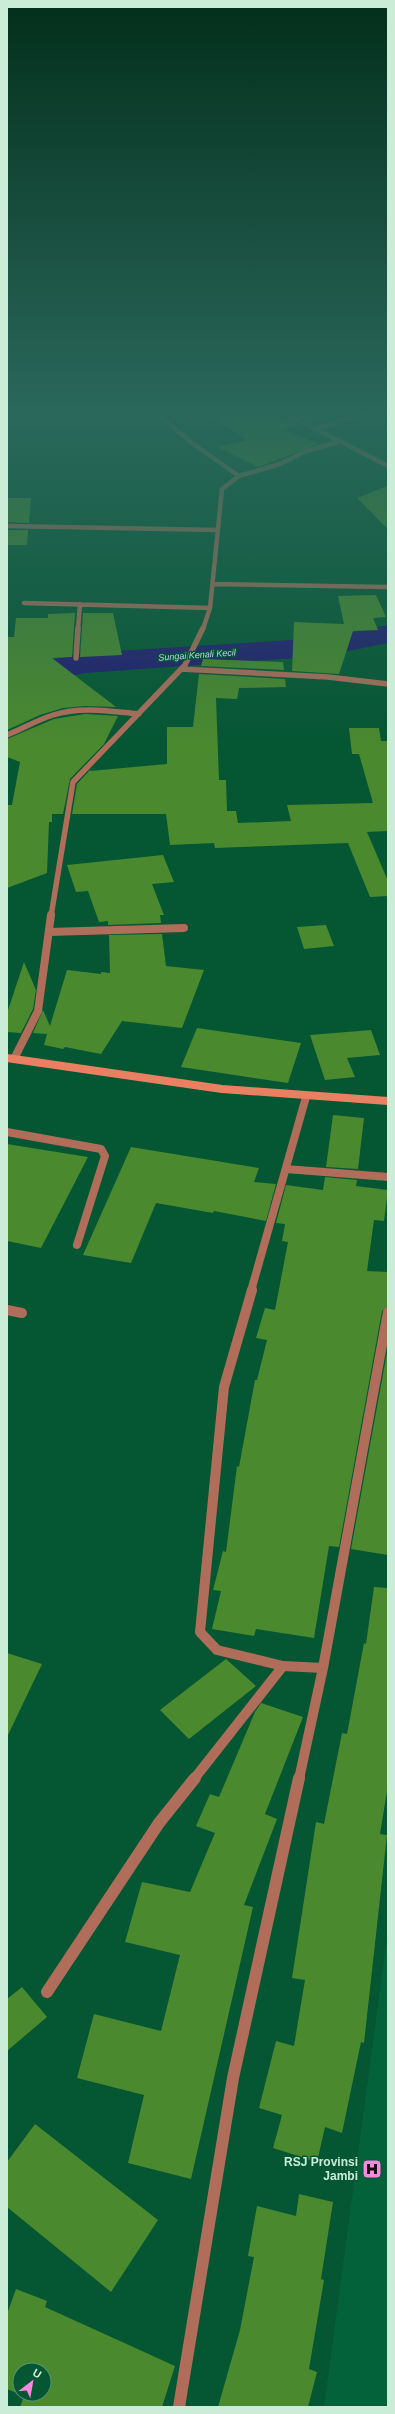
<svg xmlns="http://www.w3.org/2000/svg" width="395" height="2414" font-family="Helvetica,sans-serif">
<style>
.built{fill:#04623b}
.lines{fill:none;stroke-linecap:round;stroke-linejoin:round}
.river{fill:#221b71;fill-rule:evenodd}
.building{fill:#4a892e;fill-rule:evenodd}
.lane{stroke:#b06e5a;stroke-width:10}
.street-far4{stroke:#b06e5a;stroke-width:4.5}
.street-far3{stroke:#b06e5a;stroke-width:5.5}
.street-far2{stroke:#b06e5a;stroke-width:8}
.street-far1{stroke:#b06e5a;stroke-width:10}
.street{stroke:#b06e5a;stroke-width:12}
.secondary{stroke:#e98061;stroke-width:8}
.labels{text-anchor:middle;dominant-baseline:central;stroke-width:3;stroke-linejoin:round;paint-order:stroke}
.far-water-label{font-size:9px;font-style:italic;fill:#c2cafb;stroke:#055633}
.near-poi-label{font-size:12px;font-weight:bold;fill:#cbedd7;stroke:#055633;text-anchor:end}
</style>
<rect width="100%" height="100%" fill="#055633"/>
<path class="built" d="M388,1930V2407H324Z"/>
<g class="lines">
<path class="river" d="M388,625V643L323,656L85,673L7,688V668L85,653L323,638Z"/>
</g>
<path class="building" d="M198,408H271L273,411L300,425L283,429L318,444L258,467L217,447L247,440Z
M283,408H332L333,417L311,422Z
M388,486V529L357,498Z
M7,498H31L29,523L7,522Z
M7,530H28L27,545H7Z
M376,595L386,617L373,618L378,630L353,631L339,674L292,671L294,622L344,624L338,596Z
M75,613L72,657L52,658L116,707L85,706L63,708L40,715L7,730V637H14L16,618H48V614Z
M83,613H113L122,655L80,657Z
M203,659L283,662L284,670L201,666Z
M199,674L285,679L286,687L239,688L237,699L216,698L219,780H226L227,811H236L238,823L291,821L287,805L373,803L359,754H352L349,728H379L381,741H388V831L367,832L388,881V896L370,897L348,843L215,848L214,843L170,845L166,814H72L77,784L91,769L90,771L167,764V727H193Z
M85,714L118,716L104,744L70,779L63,814H52V822H49L47,873L7,888V805H12L20,762L7,757V739L54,719Z
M163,855L174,882L152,884L164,915H160L161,923L108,925V921L99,922L88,891L76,892L67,865Z
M326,925L334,946L304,949L297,927Z
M162,934L166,966L204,970L182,1028L122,1021L101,1054L65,1047L63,1049L44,1045L47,1034L33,1033L43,1010L50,1026L67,970L101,974V972L110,973L109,935Z
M24,962L36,990L33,1009L21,1033L7,1032V1013Z
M197,1028L301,1043L288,1083L181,1067Z
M371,1030L380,1055L347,1058L355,1077L325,1080L310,1035Z
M333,1115L364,1118L358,1169L326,1167Z
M7,1144L88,1157L41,1248L7,1241Z
M131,1147L259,1168L254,1182L276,1184L266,1221L214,1211L213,1213L156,1203L131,1263L83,1255Z
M325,1177L357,1180L356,1186L388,1190L384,1221L374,1220L367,1271L388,1272V1306L382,1311L339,1547L329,1546L314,1638L256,1629L254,1636L212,1629L221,1591L213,1590L223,1551L226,1552L237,1466L239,1467L255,1380H257L267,1340L256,1338L265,1308L275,1310L288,1242L282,1241L285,1224L276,1223L286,1185L323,1190Z
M388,1347V1555L351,1549Z
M374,1587L388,1588V1785L380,1834L387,1835L364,2043L361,2042L342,2133L325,2127L317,2162L273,2148L282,2115L259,2108L276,2041L294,2046L305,1980L292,1978L316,1822L324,1824L342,1733L347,1734L364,1643L366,1644Z
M7,1653L42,1664L7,1737Z
M226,1659L256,1686L189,1739L160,1710Z
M261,1703L303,1717L265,1814L277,1819L244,1905L253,1907L191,2179L128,2163L144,2095L77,2078L94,2014L161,2031L180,1955L125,1942L142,1882L190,1892L215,1833L196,1826L210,1794L219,1797L255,1712Z
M22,1987L47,2017L7,2051V1999Z
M35,2124L158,2220L111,2292L7,2207V2162Z
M299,2194L333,2202L321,2279L324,2280L309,2369L317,2372L308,2407H218L240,2330L254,2257L248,2256L257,2206L296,2216Z
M16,2289L47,2301L45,2307L175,2366L162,2407H20L24,2396L7,2389V2314ZM20,2370H44V2394H20Z"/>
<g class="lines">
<path class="lane" d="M7,1310L22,1313"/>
<path class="street-far4" d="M150,408L196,446L239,476
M275,408L388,466
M313,429L386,408
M7,526L218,530
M213,584L388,587
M24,603L210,608
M78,629L80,604
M203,629L210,608L222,489L239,476L280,464L306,451L339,442"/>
<path class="street-far3" d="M76,658L78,628
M181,669L328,677L388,684
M7,735C22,729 37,720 53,715C81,706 110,711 139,714
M51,916L73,782L185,665L203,628"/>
<path class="street-far2" d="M49,932L184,928
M14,1059L38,1011L51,915
M7,1132L101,1149L105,1156L77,1245
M286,1169L388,1177
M251,1291L306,1097"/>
<path class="street-far1" d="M252,1290L224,1387L200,1632L217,1650L283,1666L323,1668
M194,1779L283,1666
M299,1779L323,1668L388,1312"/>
<path class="street" d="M47,1992L159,1823L195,1778
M179,2407L233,2078L299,1778"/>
<path class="secondary" d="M7,1058L222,1089L388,1101"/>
</g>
<linearGradient id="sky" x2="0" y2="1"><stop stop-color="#032f1c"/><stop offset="0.55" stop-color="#2a685b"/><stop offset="1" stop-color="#2a685b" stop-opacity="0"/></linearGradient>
<rect width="395" height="746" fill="url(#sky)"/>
<defs>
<g id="hospital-square" transform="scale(1)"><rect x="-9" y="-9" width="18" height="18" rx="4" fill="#fe85e0" stroke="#055633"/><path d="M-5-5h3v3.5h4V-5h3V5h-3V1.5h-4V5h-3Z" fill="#111"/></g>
</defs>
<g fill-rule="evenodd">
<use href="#hospital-square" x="372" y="2169"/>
</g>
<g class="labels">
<g class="far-water-label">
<text transform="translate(197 655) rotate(-4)">Sungai Kenali Kecil</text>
</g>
<g class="near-poi-label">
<text x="358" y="2162">RSJ Provinsi<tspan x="358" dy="14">Jambi</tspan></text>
</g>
</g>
<rect width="395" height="2414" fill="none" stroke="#cbedd7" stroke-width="16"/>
<g transform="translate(32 2382) rotate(31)"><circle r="19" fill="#055633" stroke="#549275"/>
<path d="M0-3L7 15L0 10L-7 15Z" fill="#fe85e0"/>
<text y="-6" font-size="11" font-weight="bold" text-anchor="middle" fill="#cbedd7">U</text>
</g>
</svg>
